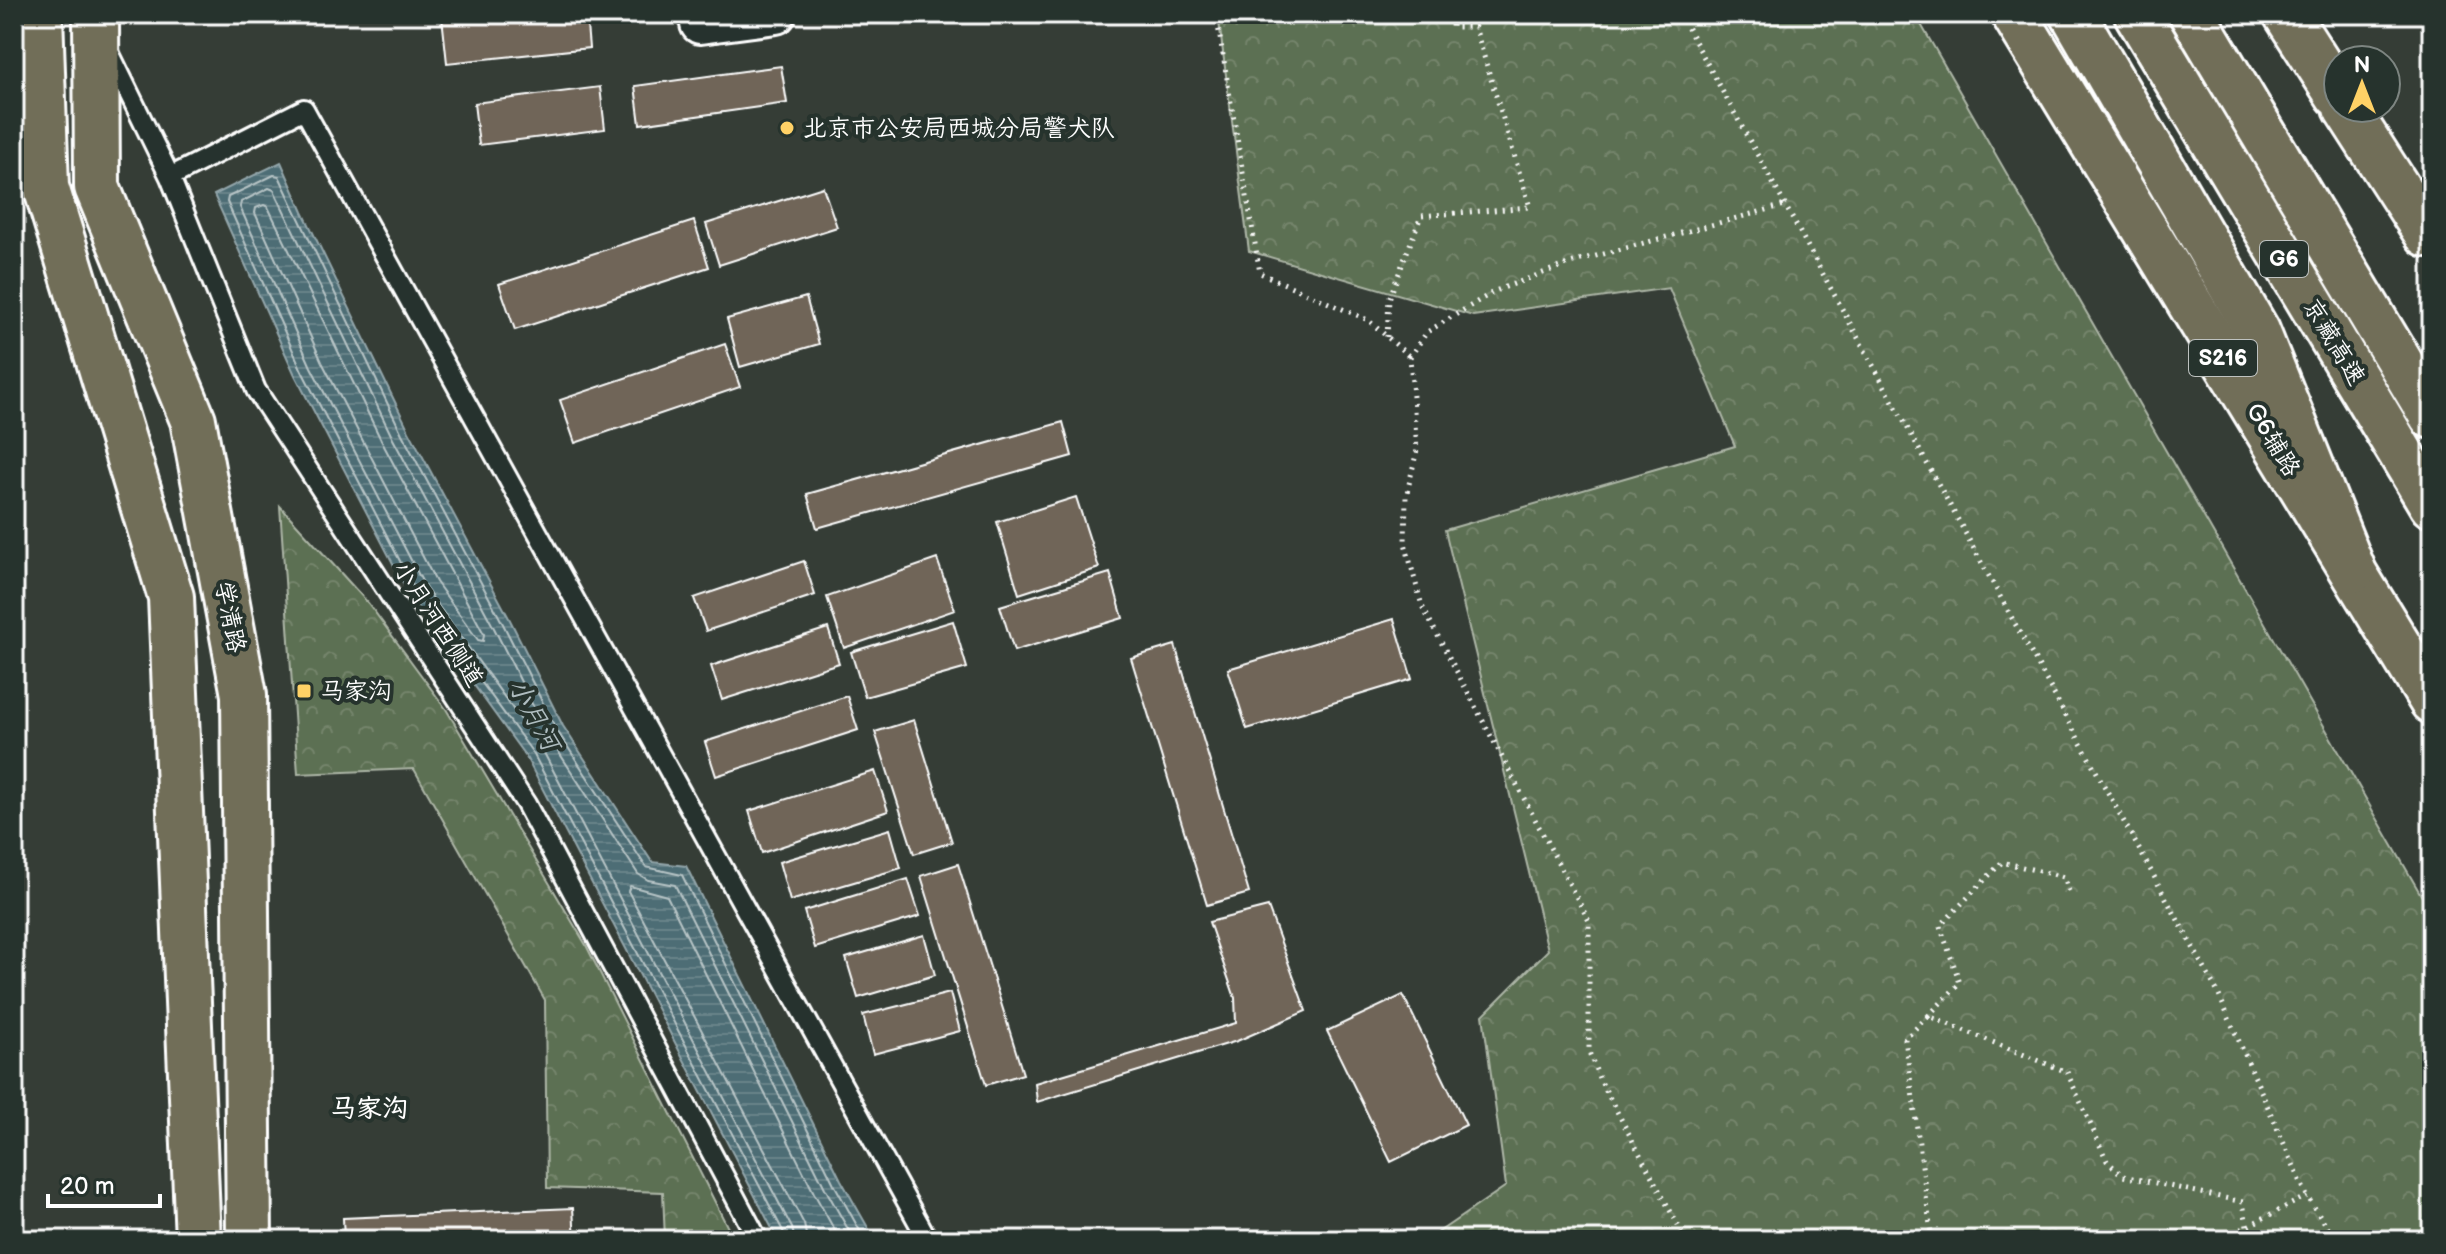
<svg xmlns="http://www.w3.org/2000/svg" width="2446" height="1254" font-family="'Balsamiq Sans','LXGW WenKai TC',sans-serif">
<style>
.forest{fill:url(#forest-crowns);stroke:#aeb7a8;stroke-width:2}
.water{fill:url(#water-rules);stroke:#94a7ac;stroke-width:2}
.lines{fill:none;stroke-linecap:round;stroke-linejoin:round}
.shore{stroke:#b8c5c7;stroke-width:2}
.building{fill:#6f6558;stroke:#fff;stroke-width:2}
.service-casing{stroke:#fff;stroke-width:24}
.minor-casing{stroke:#fff;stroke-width:44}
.primary-casing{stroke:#fff;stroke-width:50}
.motorway-casing{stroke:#fff;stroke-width:50}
.path{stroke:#fff;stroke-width:5;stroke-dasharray:2 6;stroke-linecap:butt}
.service{stroke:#26332d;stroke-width:18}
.minor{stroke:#26332d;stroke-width:38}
.primary{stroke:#716e59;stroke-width:44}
.motorway{stroke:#716e59;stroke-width:44}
.poi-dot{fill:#ffd166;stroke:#26332d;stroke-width:3}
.labels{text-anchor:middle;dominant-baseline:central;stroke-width:8;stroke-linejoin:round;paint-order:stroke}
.shield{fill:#26332d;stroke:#bec2c0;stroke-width:2}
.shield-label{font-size:22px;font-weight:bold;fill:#fff}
.poi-label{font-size:24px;fill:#fff;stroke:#26332d;text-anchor:start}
.street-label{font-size:24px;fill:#fff;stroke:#26332d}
.water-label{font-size:26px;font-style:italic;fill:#afbdc0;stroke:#26332d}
.neighbourhood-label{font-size:26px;font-weight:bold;fill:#fff;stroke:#26332d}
</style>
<defs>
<pattern id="forest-crowns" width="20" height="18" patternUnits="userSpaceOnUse" patternTransform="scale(2)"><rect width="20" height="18" fill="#5c6f52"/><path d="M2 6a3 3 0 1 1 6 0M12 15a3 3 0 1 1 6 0" fill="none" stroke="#74856c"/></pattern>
<pattern id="water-rules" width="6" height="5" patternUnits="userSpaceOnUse" patternTransform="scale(2)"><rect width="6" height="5" fill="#4d6d74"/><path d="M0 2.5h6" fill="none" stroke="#688389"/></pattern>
</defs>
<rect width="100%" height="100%" fill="#353d36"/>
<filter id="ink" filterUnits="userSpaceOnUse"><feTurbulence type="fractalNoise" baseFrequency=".0125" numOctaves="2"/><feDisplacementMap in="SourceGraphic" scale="16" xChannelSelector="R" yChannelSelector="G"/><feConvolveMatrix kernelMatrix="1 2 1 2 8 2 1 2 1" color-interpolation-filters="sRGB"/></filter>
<g filter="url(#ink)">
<path class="forest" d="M1218,14H1915L2432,914V1240H1427L1506,1186L1483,1015L1548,950L1445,530L1735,446L1669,288L1473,316L1249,251Z
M280,506L368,603L446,709L586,945L734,1240H665L663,1192L547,1188L545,1000L414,769L298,774Z"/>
<path class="water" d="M281,162L303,212L409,431L510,620L563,726L652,862L686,866L841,1180L875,1240H778L526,757L411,598L295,375L214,195Z"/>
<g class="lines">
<path class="shore" d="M264,205L268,207L383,444L484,634L483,641L478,640L436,582L322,362L255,213L256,208Z
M785,1240L784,1233L533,753L417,594L302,371L227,202L228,197L274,175L279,176L402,434L503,624L556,729L646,867L682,875L834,1184L865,1240
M795,1240L792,1228L542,749L426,589L311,367L240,207L241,202L269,188L274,190L393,439L494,628L547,734L638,874L648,880L675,885L825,1188L854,1240
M807,1240L804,1224L628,891L630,886L667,896L814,1193L840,1240"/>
</g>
<path class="building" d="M473,14H586L589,48L447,63L442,17Z
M781,66L787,103L640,124L635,86Z
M600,87L605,129L479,145L474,103Z
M823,187L837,227L719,265L706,224Z
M694,221L709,267L515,330L499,284Z
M806,297L819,344L740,367L727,319Z
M725,344L740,387L575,443L560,400Z
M1063,422L1072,456L817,528L807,494Z
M1076,497L1099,568L1019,594L997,522Z
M937,559L955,610L844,648L827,597Z
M804,561L815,595L706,631L694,598Z
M1110,573L1123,618L1014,651L1000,606Z
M1394,619L1412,679L1247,729L1228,669Z
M953,621L967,668L865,697L851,652Z
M828,628L839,663L722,700L711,666Z
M1175,645L1249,893L1207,905L1131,658Z
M847,696L858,730L716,776L705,742Z
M914,720L952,842L914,854L875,732Z
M875,771L888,811L762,853L749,811Z
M890,829L901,868L790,901L779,862Z
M958,864L1023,1074L986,1085L921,876Z
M908,879L920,916L815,948L804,911Z
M1268,907L1306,1011L1237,1041L1037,1102L1035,1083L1236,1023L1235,998L1209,922Z
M924,935L935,975L858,998L846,958Z
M950,993L960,1031L873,1054L863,1015Z
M1403,995L1466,1125L1391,1162L1327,1031Z
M573,1208L575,1240H344L343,1218Z"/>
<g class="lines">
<g class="service-casing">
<path id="service" d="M108,50L170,177L256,390L526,804L758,1240
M170,177L304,109L928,1240"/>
</g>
<g class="minor-casing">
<path id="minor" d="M700,24L776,14"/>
</g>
<g class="primary-casing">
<path id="primary" d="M40,14L46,187L171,597L198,1240
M96,14L97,187L193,420L244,695L249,1240
M2014,14L2432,701"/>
</g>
<g class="motorway-casing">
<path id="motorway" d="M2073,14L2257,331L2353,570
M2137,14L2432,505
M2192,14L2432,416
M2286,14L2338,95
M2346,108L2427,234"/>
</g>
<path class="path" d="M1216,14L1260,273L1368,320L1410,357
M1680,14L2217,991L2307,1196L2336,1240
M1387,337L1389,299L1421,216L1530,207L1475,27H1452L1453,14
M2069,891L2064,877L2002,862L1940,926L1960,983L1928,1016L2067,1072L2107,1161L2123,1176L2243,1202L2247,1226
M1928,1016L1905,1039L1932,1240
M1686,1240L1599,1078L1589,1052V921L1422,606L1405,543L1406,497L1417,450L1410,357L1427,332L1495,291L1570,263L1785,205
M2220,1240L2307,1196"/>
<use href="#service" class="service"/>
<use href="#minor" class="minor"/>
<use href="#primary" class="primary"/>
<use href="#motorway" class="motorway"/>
</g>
</g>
<g class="poi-dot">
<circle cx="787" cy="128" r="8"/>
<rect x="296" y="683" width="16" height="16" rx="4"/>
</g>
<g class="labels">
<g class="shield">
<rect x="2260" y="241" width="48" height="36" rx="6"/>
<rect x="2189" y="340" width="68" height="36" rx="6"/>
</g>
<g class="shield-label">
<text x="2284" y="259">G6</text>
<text x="2223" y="358">S216</text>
</g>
<g class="poi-label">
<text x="803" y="128">北京市公安局西城分局警犬队</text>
<text x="320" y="691">马家沟</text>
</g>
<g class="street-label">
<text transform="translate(2334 342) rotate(59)">京藏高速</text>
<text transform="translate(2273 440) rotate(59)">G6辅路</text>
<text transform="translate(230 617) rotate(79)">学清路</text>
<text transform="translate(438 624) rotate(57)">小月河西侧道</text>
</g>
<g class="water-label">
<text transform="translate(533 715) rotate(61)">小月河</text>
</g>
<g class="neighbourhood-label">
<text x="369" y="1109">马家沟</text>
</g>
</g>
<rect width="2446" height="1254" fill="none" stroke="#26332d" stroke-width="48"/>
<rect x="24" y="24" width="2398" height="1206" fill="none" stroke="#fff" stroke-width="3" filter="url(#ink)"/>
<g transform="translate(2362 84)"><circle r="38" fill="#26332d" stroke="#7d8581" stroke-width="2"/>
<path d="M0-6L14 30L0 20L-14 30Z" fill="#ffd166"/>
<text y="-12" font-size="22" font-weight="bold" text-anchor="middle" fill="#ffffff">N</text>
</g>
<path d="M48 1194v12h112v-12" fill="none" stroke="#ffffff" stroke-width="4"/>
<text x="60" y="1194" font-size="24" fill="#ffffff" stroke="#26332d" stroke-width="6" paint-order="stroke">20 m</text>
</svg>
